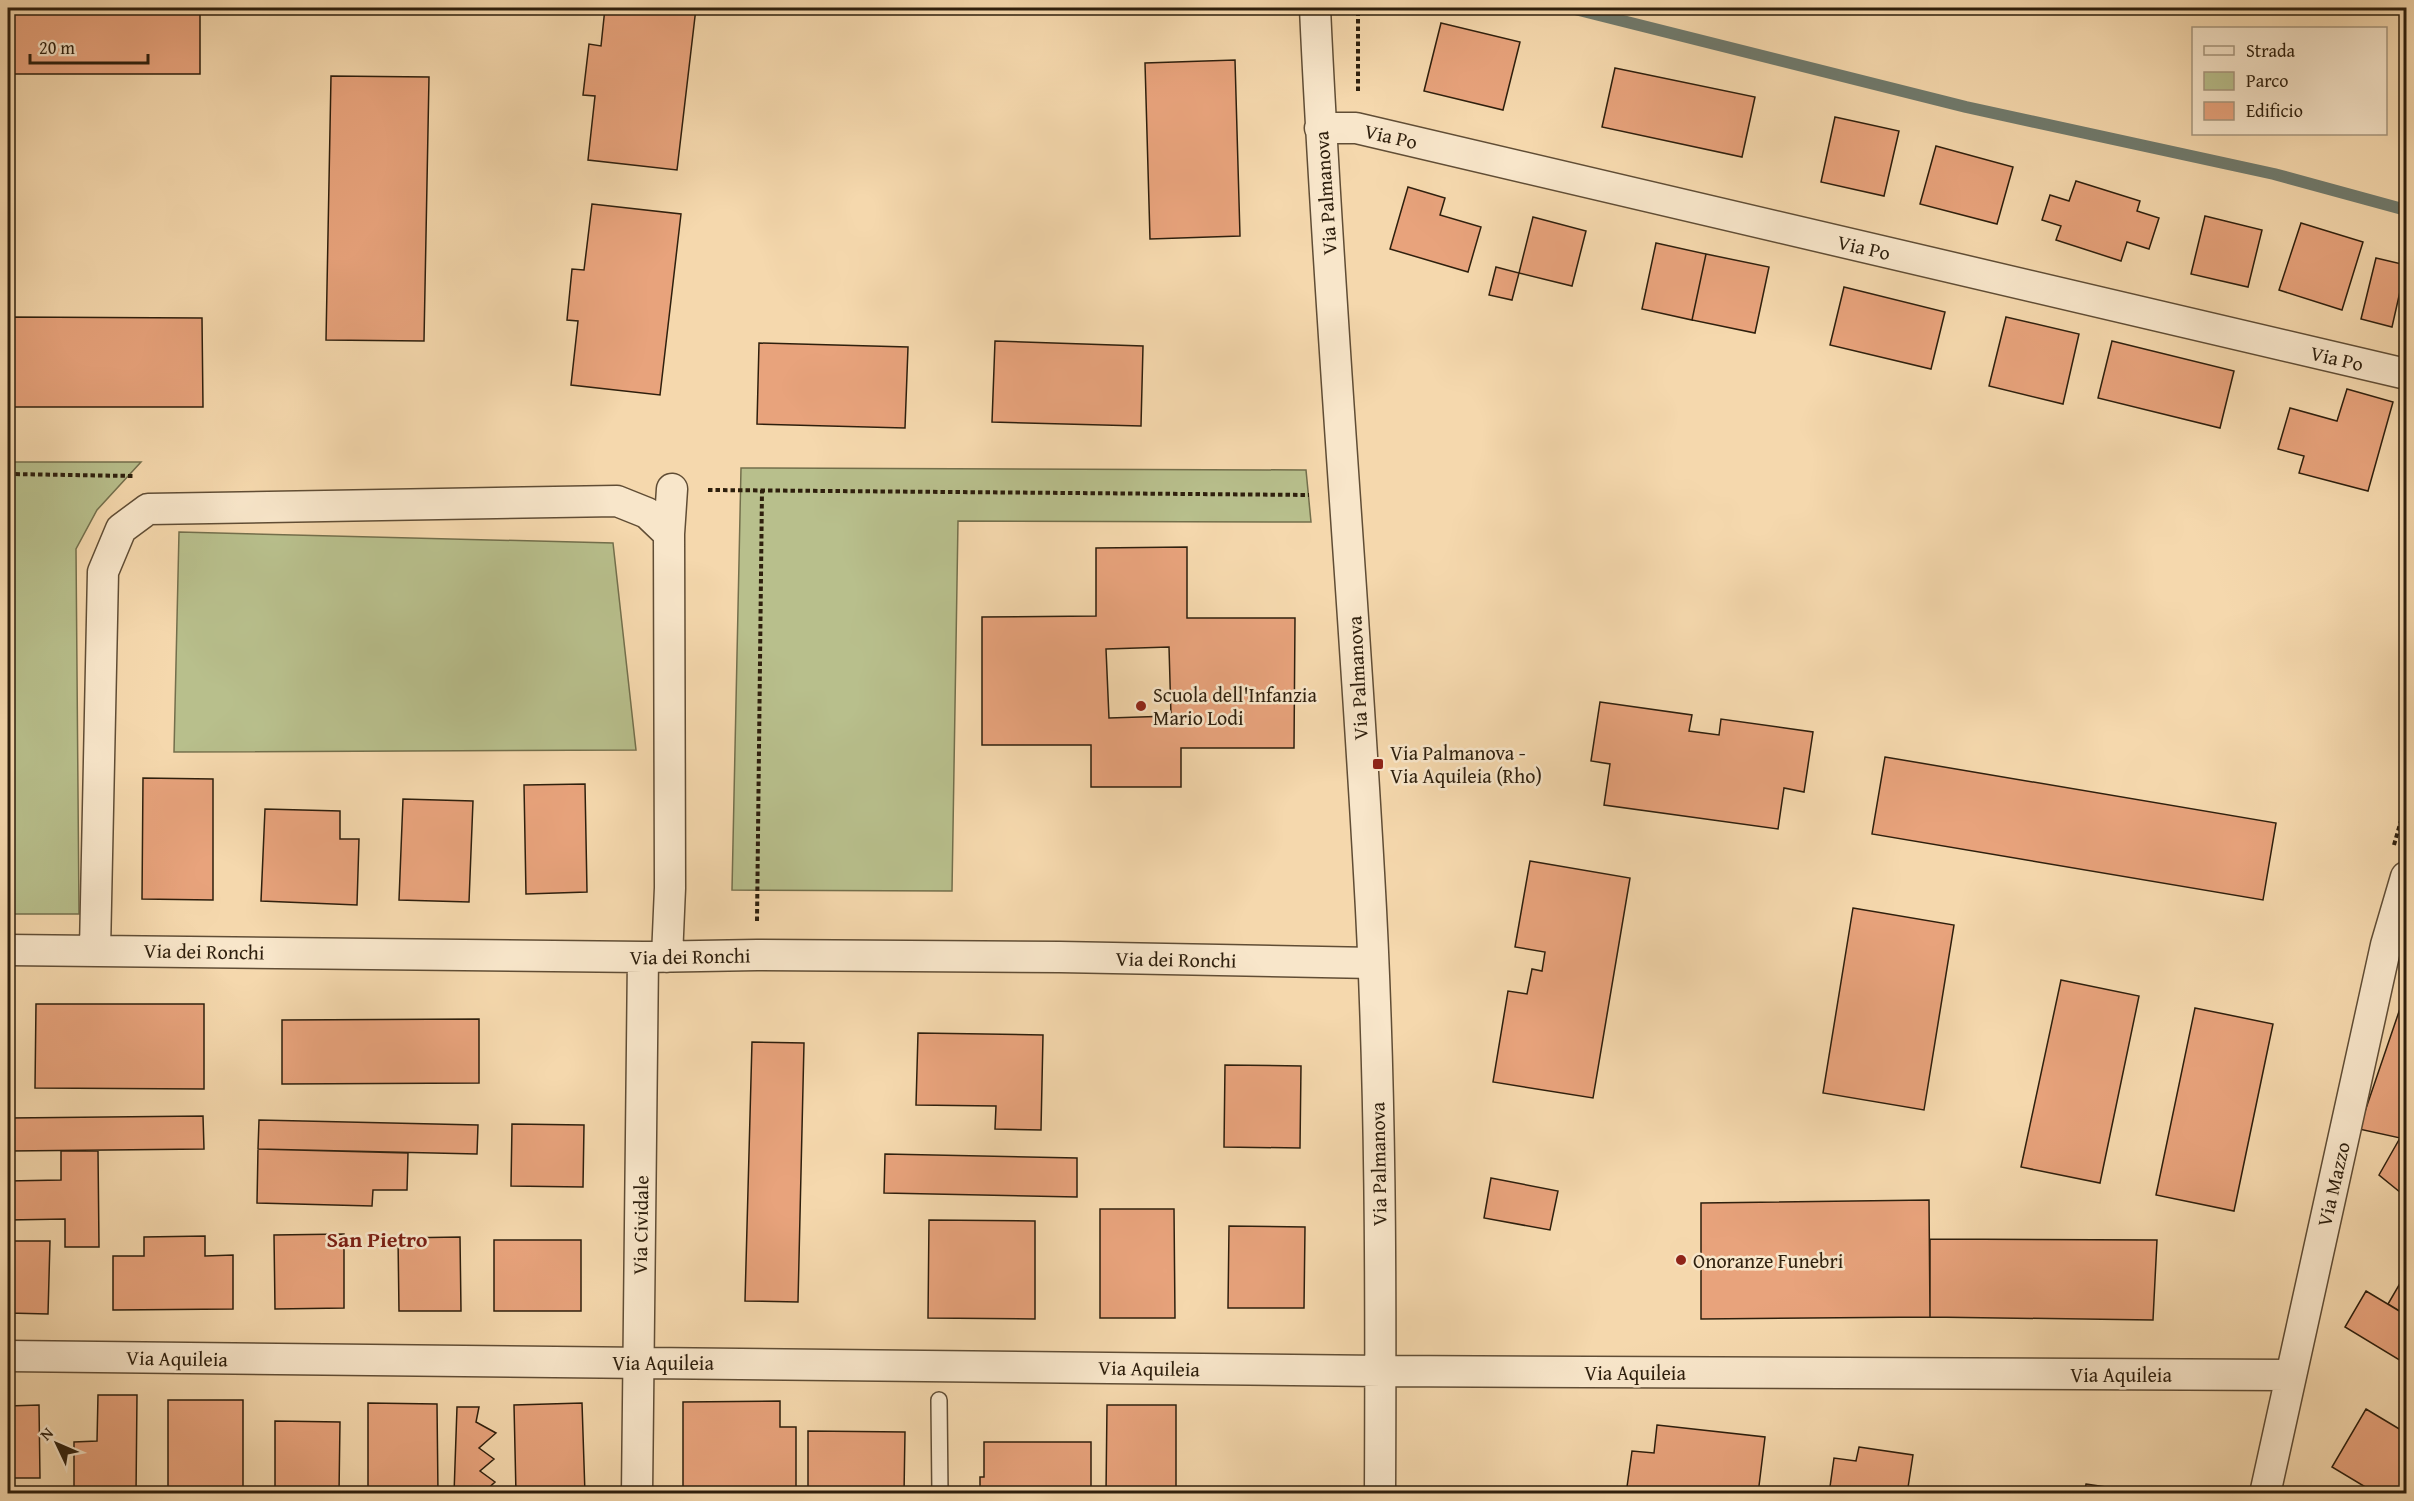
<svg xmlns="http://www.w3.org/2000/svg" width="2414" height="1501" font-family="'Gentium Book Plus',serif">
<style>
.green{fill:#b8bf8c;stroke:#736f4c;stroke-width:1.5}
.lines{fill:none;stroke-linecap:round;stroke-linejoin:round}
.stream{stroke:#707b6e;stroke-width:12}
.building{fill:#e8a37c;stroke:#2e1f0d;stroke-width:1.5;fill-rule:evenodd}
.service-casing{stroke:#604d35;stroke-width:18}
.minor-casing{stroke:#604d35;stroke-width:33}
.path{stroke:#2e1f0d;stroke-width:4;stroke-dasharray:4.5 3;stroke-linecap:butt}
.service{stroke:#f8e6ca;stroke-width:15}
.minor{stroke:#f8e6ca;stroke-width:30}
.poi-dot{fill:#8f2418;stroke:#f8e6ca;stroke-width:2}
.labels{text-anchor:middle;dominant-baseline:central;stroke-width:5;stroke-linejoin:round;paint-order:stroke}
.street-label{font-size:20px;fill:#2e1f0d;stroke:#f8e6ca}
.poi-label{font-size:20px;fill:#2e1f0d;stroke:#f8e6ca;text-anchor:start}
.quarter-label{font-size:22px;font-weight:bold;fill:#7a1f14;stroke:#f8e6ca}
</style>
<rect width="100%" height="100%" fill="#f5d8ad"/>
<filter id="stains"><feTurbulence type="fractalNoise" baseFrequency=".00333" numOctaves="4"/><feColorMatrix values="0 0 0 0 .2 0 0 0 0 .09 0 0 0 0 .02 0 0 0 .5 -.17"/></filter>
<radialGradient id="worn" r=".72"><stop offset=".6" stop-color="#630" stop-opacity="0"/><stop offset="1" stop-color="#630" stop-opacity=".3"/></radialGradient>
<path class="green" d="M8,462H141L97,510L76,549L79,914H8Z
M741,468L1306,470L1311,522L958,521L952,891L732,890Z
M179,532L613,543L636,750L174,752Z"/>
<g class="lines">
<path class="stream" d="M1571,8L1966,107L2274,174L2406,210"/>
</g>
<path class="building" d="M8,8H200V74H8Z
M605,8H696L677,170L588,160L595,96L583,95L589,44L601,46Z
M1441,23L1520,42L1503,110L1424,91Z
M1235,60L1240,236L1150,239L1145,63Z
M1615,68L1755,97L1742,157L1602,127Z
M331,76L429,77L424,341L326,340Z
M1835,117L1899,131L1884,196L1821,182Z
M1936,146L2013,167L1997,224L1920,204Z
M2076,181L2140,201L2137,211L2159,218L2149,249L2127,242L2121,261L2056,240L2061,226L2042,220L2050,195L2069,201Z
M1408,187L1445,198L1440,215L1481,227L1468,272L1390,249Z
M592,204L681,214L660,395L571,385L578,321L567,320L572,269L584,270Z
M2205,216L2262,230L2248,287L2191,274Z
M1533,217L1586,231L1572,286L1519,273Z
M2301,223L2363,242L2342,310L2279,290Z
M1656,243L1706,254L1692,320L1642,309Z
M1706,254L1769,267L1755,333L1692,320Z
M2376,258L2406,265L2392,327L2361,319Z
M1496,267L1519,273L1512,300L1489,295Z
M1844,287L1945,312L1931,369L1830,345Z
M8,317L202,318L203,407H8Z
M2006,317L2079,334L2063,404L1989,386Z
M995,341L1143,346L1141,426L992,422Z
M2112,341L2234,371L2220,428L2098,398Z
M759,343L908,347L905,428L757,424Z
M2347,389L2393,402L2368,491L2299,473L2304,456L2278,449L2290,408L2337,421Z
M1187,547V618H1295L1294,748H1181V787H1091V745H982V617L1096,616V548ZM1169,647L1171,716L1109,718L1106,649Z
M1600,702L1692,715L1689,731L1719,735L1721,719L1813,732L1804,792L1784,788L1778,829L1604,805L1610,764L1591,761Z
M1885,757L2276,823L2263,900L1872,834Z
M143,778L213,779V900L142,899Z
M585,784L587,892L526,894L524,785Z
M403,799L473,801L469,902L399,900Z
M265,809L340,811V839H359L357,905L261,901Z
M1530,861L1630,878L1593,1098L1493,1082L1508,991L1527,994L1532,969L1542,971L1545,952L1515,947Z
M1853,908L1954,925L1924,1110L1823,1093Z
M2061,980L2139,996L2100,1183L2021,1167Z
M2406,991V1121L2400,1138L2359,1129Z
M36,1004H204V1089L35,1088Z
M2195,1008L2273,1024L2234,1211L2156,1195Z
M479,1019V1083L282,1084V1020Z
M918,1033L1043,1035L1041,1130L995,1129L996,1106L916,1105Z
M752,1042L804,1043L798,1302L745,1301Z
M1225,1065L1301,1066L1300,1148L1224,1147Z
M203,1116L204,1149L10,1151V1118Z
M259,1120L478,1125L477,1154L258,1149Z
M512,1124L584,1125L583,1187L511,1186Z
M2400,1138L2406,1142V1197L2379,1175Z
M258,1149L408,1153L407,1190H373L372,1206L257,1203Z
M61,1151H98L99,1247H65V1219L8,1220V1181L61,1180Z
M885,1154L1077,1158V1197L884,1193Z
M1491,1178L1558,1191L1550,1230L1484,1218Z
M1929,1200L1930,1317L1701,1319V1203Z
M1100,1209H1174L1175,1318H1100Z
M929,1220L1035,1221V1319L928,1318Z
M1229,1226L1305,1227L1304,1308H1228Z
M344,1234V1308L275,1309L274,1235Z
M205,1236V1256L233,1255V1309L113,1310V1256H144V1237Z
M460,1237L461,1311H399L398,1238Z
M1930,1239L2157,1240L2153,1320L1930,1317Z
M494,1240H581V1311H494Z
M8,1241H50L48,1314L8,1313Z
M2406,1273V1315L2388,1304Z
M2366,1291L2406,1315V1364L2345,1327Z
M98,1395H137L136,1494H74V1442L97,1441Z
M168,1400H243V1494H168Z
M780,1401V1427H796V1494H683V1402Z
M368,1403L437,1404L438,1494H368Z
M582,1403L585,1494H516L514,1405Z
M39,1405L40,1478H8V1406Z
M1107,1405H1176V1493H1106Z
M457,1407H479L476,1422L496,1433L479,1448L494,1459L480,1471L495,1482L482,1494H454Z
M2366,1409L2406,1433V1494H2377L2332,1467Z
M275,1421L340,1422L339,1494H275Z
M1657,1425L1765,1437L1758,1494H1626L1632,1451L1654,1453Z
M808,1431L905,1432L904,1494H808Z
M984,1442H1091V1494H980V1477H984Z
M1859,1447L1913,1455L1907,1494H1829L1834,1458L1856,1461Z
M2086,1484L2146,1493V1494H2084Z"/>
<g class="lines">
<g class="service-casing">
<path id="service" d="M939,1400L940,1494"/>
</g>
<g class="minor-casing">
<path id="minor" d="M1315,8C1328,296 1353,585 1369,873C1381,1079 1381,1287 1380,1494
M1320,128H1356L2406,374
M8,950L643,957L757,955L1060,957L1373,963
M95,950L103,572L121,529L148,509L617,501L647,513L669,534
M667,957L670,888L669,534L672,489
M8,1356L1381,1371L2290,1375
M637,1494L643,957
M2265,1494L2386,945L2406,877"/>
</g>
<path class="path" d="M1358,91V8
M8,474L133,476
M708,490L1309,495
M2394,845L2406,803
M757,921L762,490"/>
<use href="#service" class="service"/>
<use href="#minor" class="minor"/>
</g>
<g class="poi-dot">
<circle cx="1141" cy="706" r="6"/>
<rect x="1372" y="758" width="12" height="12" rx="3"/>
<circle cx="1681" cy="1260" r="6"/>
</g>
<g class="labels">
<g class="street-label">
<text transform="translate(1391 136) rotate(13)">Via Po</text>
<text transform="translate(1325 193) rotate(-94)">Via Palmanova</text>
<text transform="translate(1864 247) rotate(13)">Via Po</text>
<text transform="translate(2337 358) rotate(13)">Via Po</text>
<text transform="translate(1357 678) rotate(-93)">Via Palmanova</text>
<text transform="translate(204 951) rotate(1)">Via dei Ronchi</text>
<text transform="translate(690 956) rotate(-1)">Via dei Ronchi</text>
<text transform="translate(1176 959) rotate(1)">Via dei Ronchi</text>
<text transform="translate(1378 1164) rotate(-91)">Via Palmanova</text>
<text transform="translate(2333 1184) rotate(-77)">Via Mazzo</text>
<text transform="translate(640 1225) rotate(-89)">Via Cividale</text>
<text transform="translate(177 1358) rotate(1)">Via Aquileia</text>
<text x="663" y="1362">Via Aquileia</text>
<text transform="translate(1149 1368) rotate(1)">Via Aquileia</text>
<text x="1635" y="1372">Via Aquileia</text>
<text x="2121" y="1374">Via Aquileia</text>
</g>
<g class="poi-label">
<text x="1153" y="694">Scuola dell'Infanzia<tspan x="1153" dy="23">Mario Lodi</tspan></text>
<text x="1390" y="752">Via Palmanova -<tspan x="1390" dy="23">Via Aquileia (Rho)</tspan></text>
<text x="1693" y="1260">Onoranze Funebri</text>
</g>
<g class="quarter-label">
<text x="377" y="1239">San Pietro</text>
</g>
</g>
<rect width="2414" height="1501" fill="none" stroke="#f5d8ad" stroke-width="30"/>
<rect x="9" y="9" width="2396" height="1483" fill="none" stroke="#2e1f0d" stroke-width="3"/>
<rect x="15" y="15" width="2384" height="1471" fill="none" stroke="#2e1f0d" stroke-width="1.5"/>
<rect x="2192" y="27" width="195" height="108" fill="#f8e6ca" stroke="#a7967e" stroke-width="1.5"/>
<rect x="2204" y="46" width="30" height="9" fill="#f8e6ca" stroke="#a7967e" stroke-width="1.5"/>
<text x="2246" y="57" font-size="18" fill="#2e1f0d">Strada</text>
<rect x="2204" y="72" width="30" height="18" fill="#b8bf8c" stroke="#a7967e" stroke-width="1.5"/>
<text x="2246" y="87" font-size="18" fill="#2e1f0d">Parco</text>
<rect x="2204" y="102" width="30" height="18" fill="#e8a37c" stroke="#a7967e" stroke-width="1.5"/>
<text x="2246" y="117" font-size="18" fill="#2e1f0d">Edificio</text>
<g transform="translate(57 1444) rotate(314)" stroke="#f8e6ca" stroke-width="4.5" paint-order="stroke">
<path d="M0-4.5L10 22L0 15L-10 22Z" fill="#2e1f0d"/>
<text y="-9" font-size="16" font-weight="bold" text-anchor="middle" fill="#2e1f0d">N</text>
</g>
<path d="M30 54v9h118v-9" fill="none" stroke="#2e1f0d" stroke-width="3"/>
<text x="39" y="54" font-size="18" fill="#2e1f0d" stroke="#f8e6ca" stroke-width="4.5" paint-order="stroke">20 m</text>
<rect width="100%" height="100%" filter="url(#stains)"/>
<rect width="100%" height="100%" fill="url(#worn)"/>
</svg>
